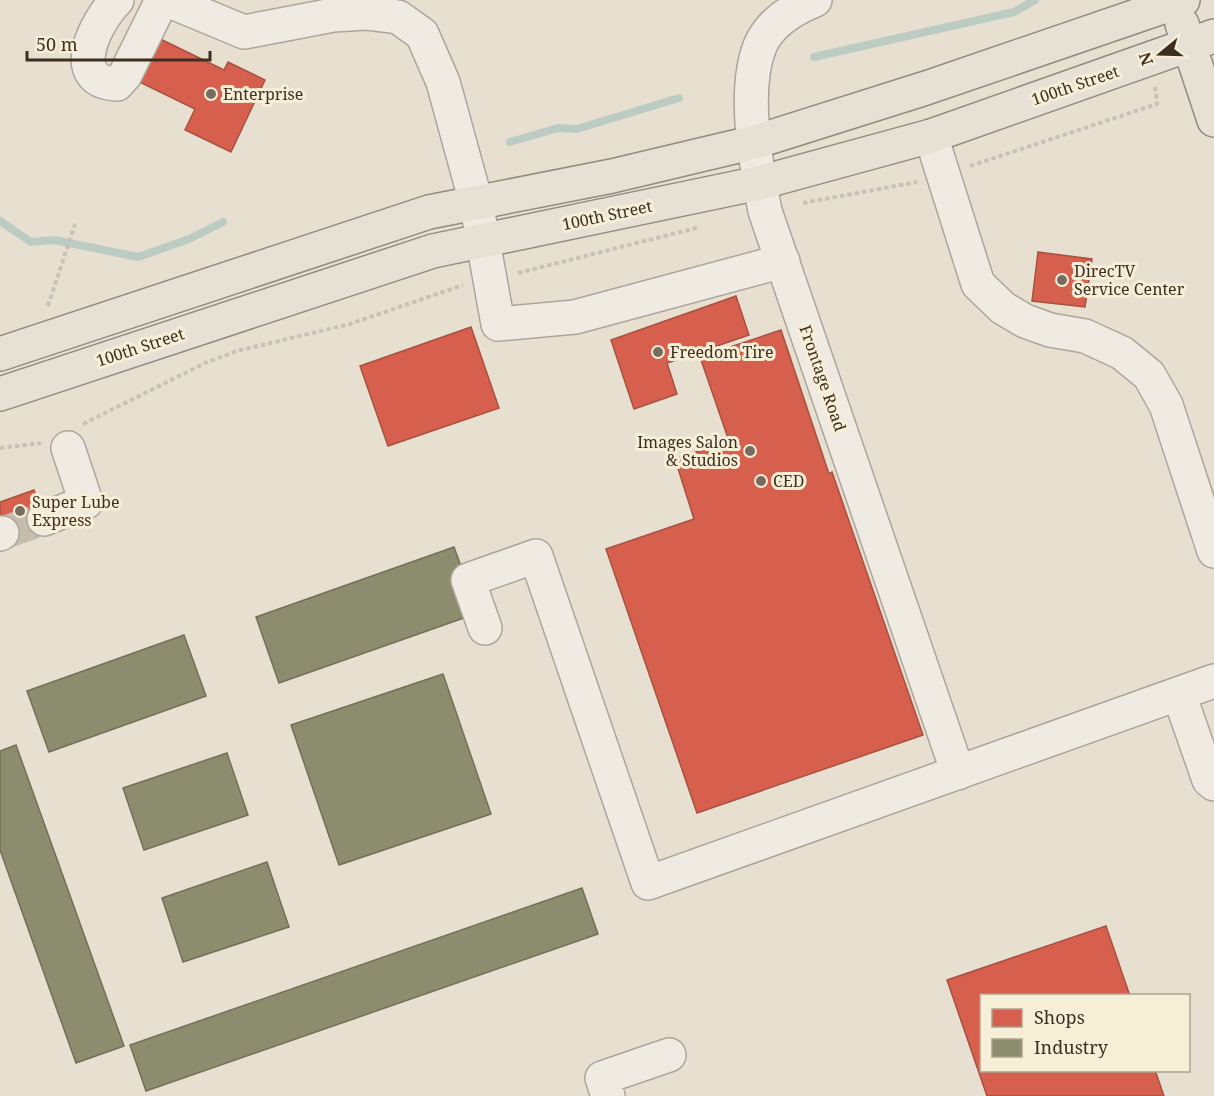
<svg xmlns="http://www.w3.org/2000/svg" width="1214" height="1096" font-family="'Noto Serif',serif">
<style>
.shops{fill:#d6604d;stroke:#a85140;stroke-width:1.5}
.industry{fill:#8c8c6e;stroke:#747057;stroke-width:1.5}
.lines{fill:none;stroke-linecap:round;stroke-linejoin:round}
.stream{stroke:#bcccc2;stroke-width:8}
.minor-tunnel{stroke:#c5bcae;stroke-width:33;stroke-dasharray:33 16;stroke-linecap:butt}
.minor-casing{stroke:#ada599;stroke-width:36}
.major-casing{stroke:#928b80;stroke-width:36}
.path{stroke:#c8c2b9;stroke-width:4;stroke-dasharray:4.5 3;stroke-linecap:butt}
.minor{stroke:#efebe3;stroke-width:33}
.major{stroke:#e6e1d4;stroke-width:33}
.poi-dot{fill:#786c5e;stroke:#f7eed8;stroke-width:2}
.labels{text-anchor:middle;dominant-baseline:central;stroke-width:6;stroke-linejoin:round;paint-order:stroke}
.street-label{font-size:16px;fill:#3d2e20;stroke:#f7eed8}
.poi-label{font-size:16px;fill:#3d2e20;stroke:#f7eed8;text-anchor:start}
</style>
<rect width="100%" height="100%" fill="#e7e0d1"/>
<path class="shops" d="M146,32L224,70L228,62L265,80L231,152L185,130L195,109L125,75Z
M1038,252L1092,259L1085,307L1032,301Z
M736,296L749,335L667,363L677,394L634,409L611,340Z
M471,327L499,408L388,446L360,366Z
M781,330L829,474L832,472L923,735L697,813L606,549L694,519L675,459L729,441L700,357Z
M34,490L49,532L7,547L0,527V502Z
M1106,926L1130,996H982V1070H1155L1164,1096H987L947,980Z"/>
<path class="industry" d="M454,547L478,613L279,683L256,617Z
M184,635L206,696L49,752L27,691Z
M443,674L491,814L339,865L291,725Z
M16,745L124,1046L76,1063L0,850V751Z
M227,753L248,815L144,850L123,788Z
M267,862L289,927L183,962L162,898Z
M582,888L598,934L146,1091L130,1045Z"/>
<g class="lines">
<path class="stream" d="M814,57L1014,12L1035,0
M510,142L558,128L577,129L679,98
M0,221L31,242L54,240L138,257L189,239L223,222"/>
<path class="minor-tunnel" d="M2,533L44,519"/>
<g class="minor-casing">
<path id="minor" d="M117,0C95,22 65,82 117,84L125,75L162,0
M167,0L244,32L333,15L366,13L398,17L422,34L443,82L476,202L498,324L575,317L783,261
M815,0C793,9 770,22 760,46C742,91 756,164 765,211L958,773
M931,136L978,284L1003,308L1025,321L1050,330L1085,336L1122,353L1149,375L1166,405L1214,551
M44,519L86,502L68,448
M0,534L2,533
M485,628L468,580L536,556L648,883L1214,681
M1179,694L1209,780L1214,784
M608,1096L602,1078L669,1055"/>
</g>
<g class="major-casing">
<path id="major" d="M1182,24L1214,120
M0,354L429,212L612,176L755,142L926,88L1183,0
M0,394L433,251L759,183L931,136L1214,36"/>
</g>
<path class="path" d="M970,166L1157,104L1155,87
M803,203L917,182
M518,273L700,227
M48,306L75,224
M83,424L205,363L237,351L350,324L463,285
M0,448L41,443"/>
<use href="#minor" class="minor"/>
<use href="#major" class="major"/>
</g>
<g class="poi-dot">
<circle cx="211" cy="94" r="6"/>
<circle cx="1062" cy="280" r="6"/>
<circle cx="658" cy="352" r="6"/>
<circle cx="750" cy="451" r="6"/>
<circle cx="761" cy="481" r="6"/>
<circle cx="20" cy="511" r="6"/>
</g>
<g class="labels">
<g class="street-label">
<text transform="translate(1075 85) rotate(-19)">100th Street</text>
<text transform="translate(607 215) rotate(-12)">100th Street</text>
<text transform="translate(140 347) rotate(-18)">100th Street</text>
<text transform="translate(823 378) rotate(71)">Frontage Road</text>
</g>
<g class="poi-label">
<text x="223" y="94">Enterprise</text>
<text x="1074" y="271">DirecTV<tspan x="1074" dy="18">Service Center</tspan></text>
<text x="670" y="352">Freedom Tire</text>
<text x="738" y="442" text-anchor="end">Images Salon<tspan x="738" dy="18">&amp; Studios</tspan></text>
<text x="773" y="481">CED</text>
<text x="32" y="502">Super Lube<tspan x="32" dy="18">Express</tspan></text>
</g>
</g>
<rect x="980" y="994" width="210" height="78" fill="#f7eed8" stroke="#ada18e" stroke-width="1.5"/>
<rect x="992" y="1009" width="30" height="18" fill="#d6604d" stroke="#ada18e" stroke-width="1.5"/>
<text x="1034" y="1024" font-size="18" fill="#3d2e20">Shops</text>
<rect x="992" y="1039" width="30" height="18" fill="#8c8c6e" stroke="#ada18e" stroke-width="1.5"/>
<text x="1034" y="1054" font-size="18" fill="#3d2e20">Industry</text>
<g transform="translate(1160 54) rotate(251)" stroke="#f7eed8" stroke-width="4.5" paint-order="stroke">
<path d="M0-4.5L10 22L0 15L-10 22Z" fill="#3d2e20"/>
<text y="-9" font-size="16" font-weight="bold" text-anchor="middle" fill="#3d2e20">N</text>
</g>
<path d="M27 51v9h183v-9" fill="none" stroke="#3d2e20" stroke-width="3"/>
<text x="36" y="51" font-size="18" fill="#3d2e20" stroke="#f7eed8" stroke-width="4.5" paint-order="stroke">50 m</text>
</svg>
